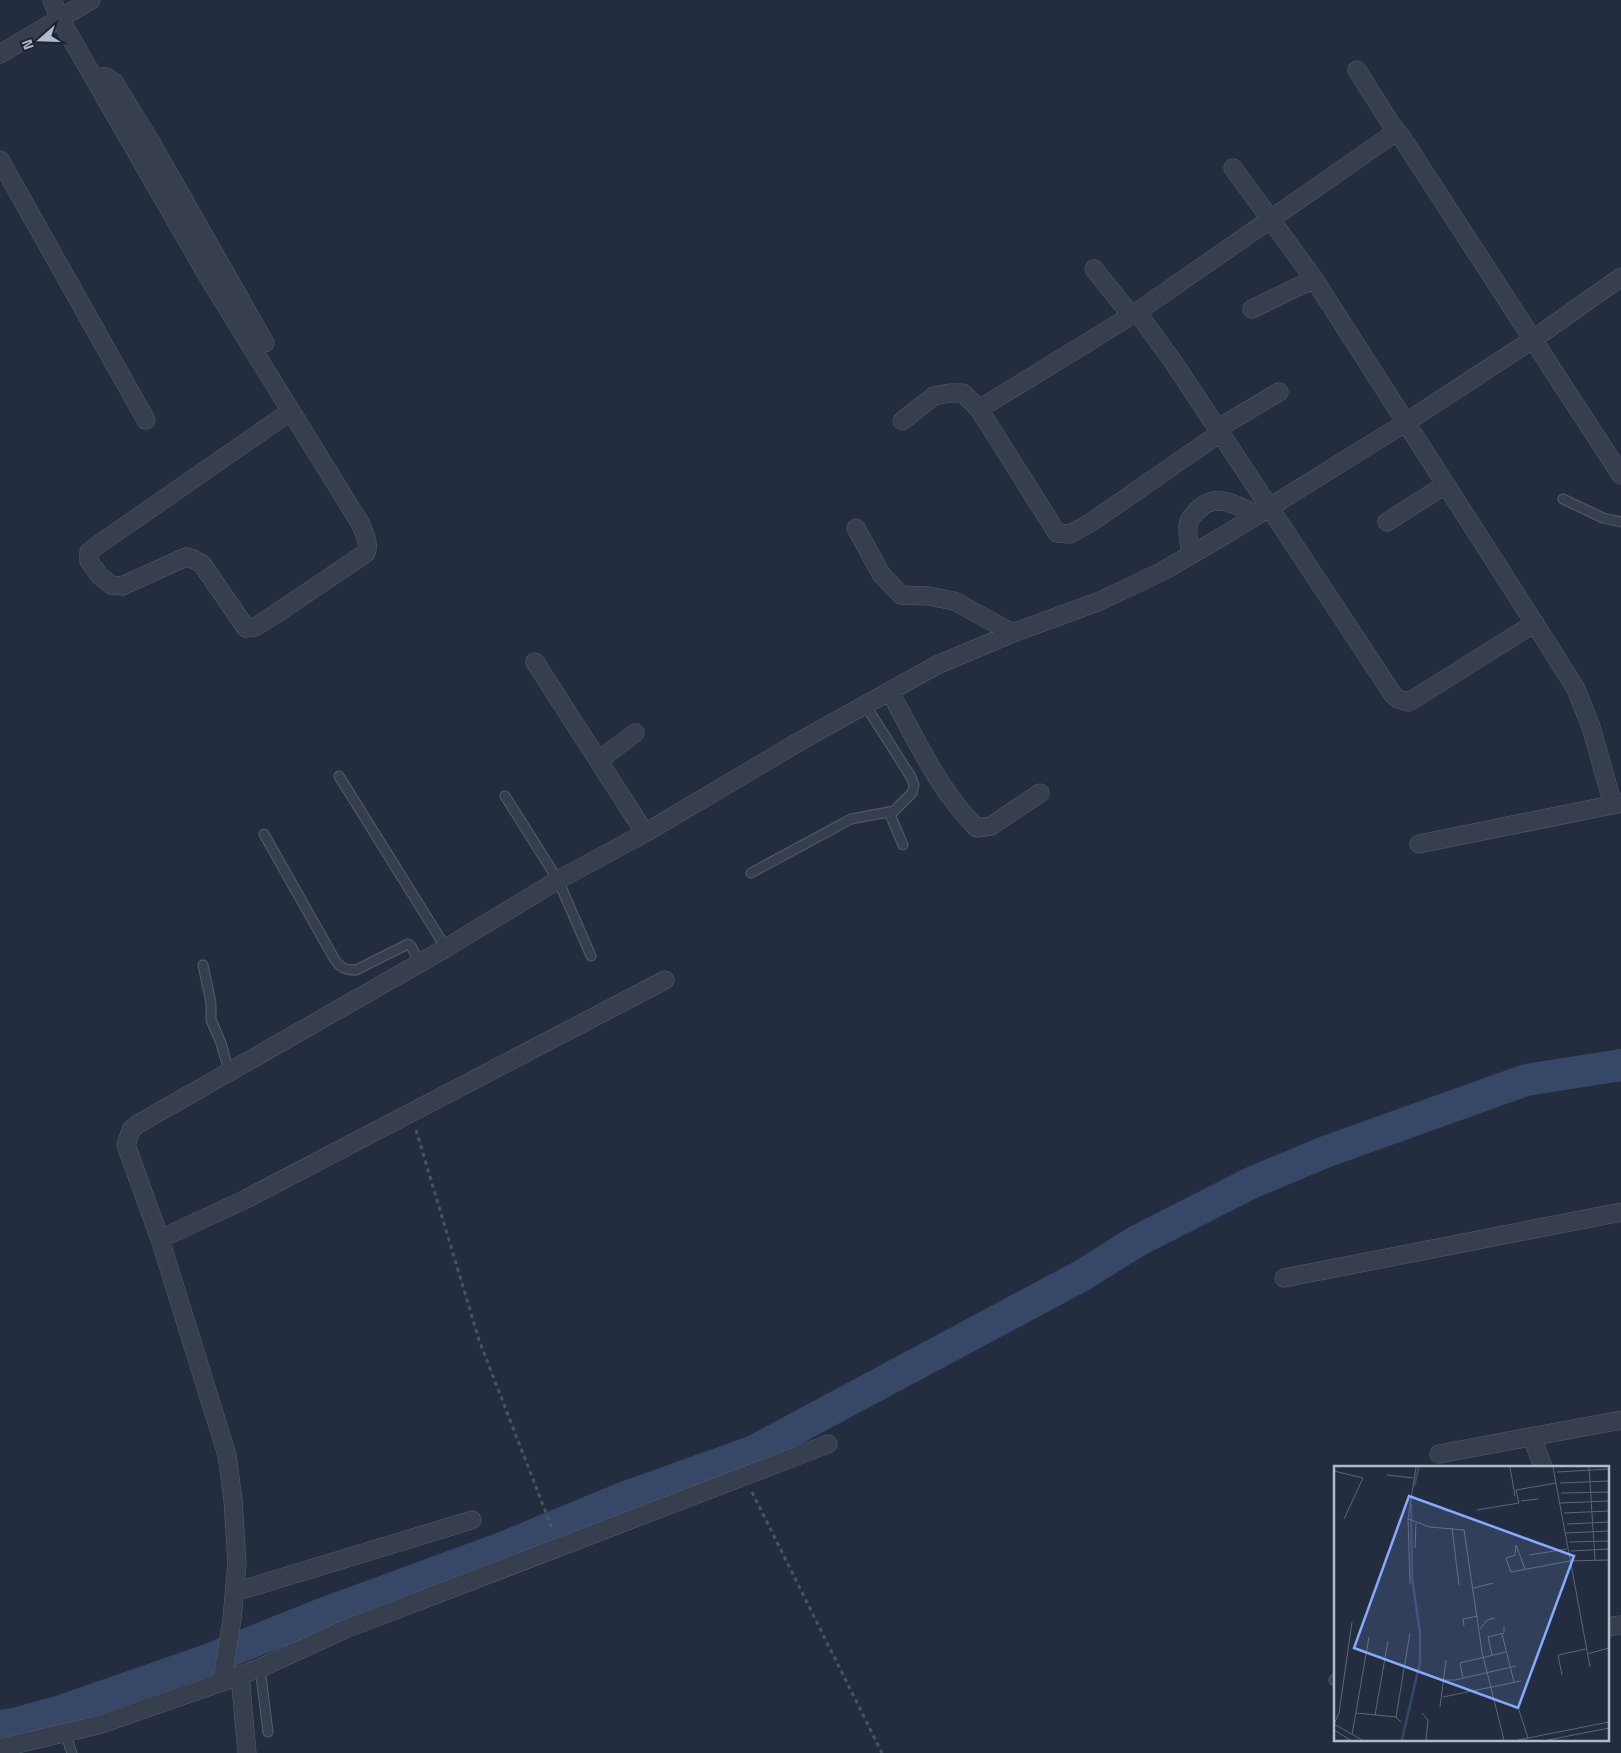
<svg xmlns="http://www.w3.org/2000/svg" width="1621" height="1753" font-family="'Space Grotesk',sans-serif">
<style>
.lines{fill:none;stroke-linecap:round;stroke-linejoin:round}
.river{stroke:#364767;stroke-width:32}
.lane-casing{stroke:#555d6d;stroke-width:11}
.street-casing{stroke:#555d6d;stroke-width:19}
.path{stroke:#43585d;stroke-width:3;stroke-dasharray:4 4;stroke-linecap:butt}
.lane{stroke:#373f4f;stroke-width:9}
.street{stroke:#373f4f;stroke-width:18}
.inset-river{fill:none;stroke:#364767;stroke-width:2.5}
.inset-road{fill:none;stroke:#5d6577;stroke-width:1}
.view{fill:#86abfd;fill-opacity:0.15;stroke:#86abfd;stroke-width:2.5}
.inset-edge{fill:none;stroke:#b3baca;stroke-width:2.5}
</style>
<rect width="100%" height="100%" fill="#232d3f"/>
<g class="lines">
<path class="river" d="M0,1726L14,1724L58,1712L210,1659L322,1614L502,1548L623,1498L754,1451L1081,1276L1137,1241L1251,1183L1325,1152L1526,1080L1621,1065"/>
<g class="lane-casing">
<path id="lane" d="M1563,499L1603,518L1621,522
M339,776L446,948
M505,796L558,880L591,956
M889,812L903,845
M264,834L335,960C341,968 345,970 356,970L408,944L411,946L420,963
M751,873L851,819L894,811L912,793L914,785L911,777L866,706
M203,965L211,1003V1020L221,1043L229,1071
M260,1668L268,1732
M1334,1680L1335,1679
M65,1733L72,1753"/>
</g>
<g class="street-casing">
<path id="street" d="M52,0L60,19L210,280L360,523C364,533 370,543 366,553L271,617L255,627L246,628L202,564L193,559L186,557L122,586L111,585L99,575L89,561V552L95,547L291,411
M0,54L91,0
M1357,70L1391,124L1402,138L1621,475
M92,75L106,77L114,82L153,146L265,343
M0,160L146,420
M1233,168L1314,279L1544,638L1576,689L1591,727L1613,805
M1094,269L1131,315
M1252,309L1314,279
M1137,312L1174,363L1394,696L1398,699L1409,702L1535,623
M979,409L1137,312L1396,132
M902,421L934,396L950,393H963L979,409L1057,533L1070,534L1090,523L1220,433
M1217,429L1279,392
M1387,522L1445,485
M856,528L881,574L901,595L928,596L954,601L1013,633
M1191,554C1190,546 1187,536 1188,527C1188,520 1192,516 1197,511C1214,491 1238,505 1256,515
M535,662L645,833
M890,692C915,737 940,793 977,828L991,826L1040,793
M599,760L635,733
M1419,844L1621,803
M160,1239L246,1199L665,980
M1284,1278L1621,1212
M1532,1437L1543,1467
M1439,1454L1621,1420
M235,1592L472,1520
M1607,1627L1621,1625
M240,1675L247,1753
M222,1682L260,1668L343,1630L828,1444
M0,1748L98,1725L222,1682L232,1619L237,1563L233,1500L227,1455L160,1239L126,1145L131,1130L138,1124L446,948L558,880L645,833L802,740L937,665L1013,633L1100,601L1163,571L1225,535L1405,423L1532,340L1621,277"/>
</g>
<path class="path" d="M416,1130L479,1340L553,1531
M752,1492L882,1753"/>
<use href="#lane" class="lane"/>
<use href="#street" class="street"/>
</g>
<g transform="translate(1334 1466)">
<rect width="275" height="275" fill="#232d3f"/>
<path class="inset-river" d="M80,20L85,1M68,274L86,196V167L78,111L77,38"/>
<path class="inset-road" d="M82,1L74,53L96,61L130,64L148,186L170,274M176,1L181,30M219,1L256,201M255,1L261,94M0,5L29,12L10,53M223,6L275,3M53,9L79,12M226,17L275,15M227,27L275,26M187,35L204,33M226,37L275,35M143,44L185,37L182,24L222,17M230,47L275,45M74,53L76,118M233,58L275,56M118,62L125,119M231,67L275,65M235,76L275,75M81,82L82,57M237,85L275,83M195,89L233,83M191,103L182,79L181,89L172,92L177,106L236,95L275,94M140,122L159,117M130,160L129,153L144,150M146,163L153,154L161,152M168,168L180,216M253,188L275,182M158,189L154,171L170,167V160M228,209L224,189L252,183M129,212L126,197L172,186M109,214H121L182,200M109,231L187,215M106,241L112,194M185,244L194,272M22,247L62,251L67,256M88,247L94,254L92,274M41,249L54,175M62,251L76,167M0,258L5,247L18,156M0,258L28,274M0,264L16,274M18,269L35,171M184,274L275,256M214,274L275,262"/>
<path class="view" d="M75,30L240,90L184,242L20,182Z"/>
<rect width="275" height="275" class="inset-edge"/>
</g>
<g transform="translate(40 40) rotate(250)" stroke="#1c2434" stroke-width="4" paint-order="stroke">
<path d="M0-4L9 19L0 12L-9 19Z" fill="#b3baca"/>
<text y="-8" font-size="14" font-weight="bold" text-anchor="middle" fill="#b3baca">N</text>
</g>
</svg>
